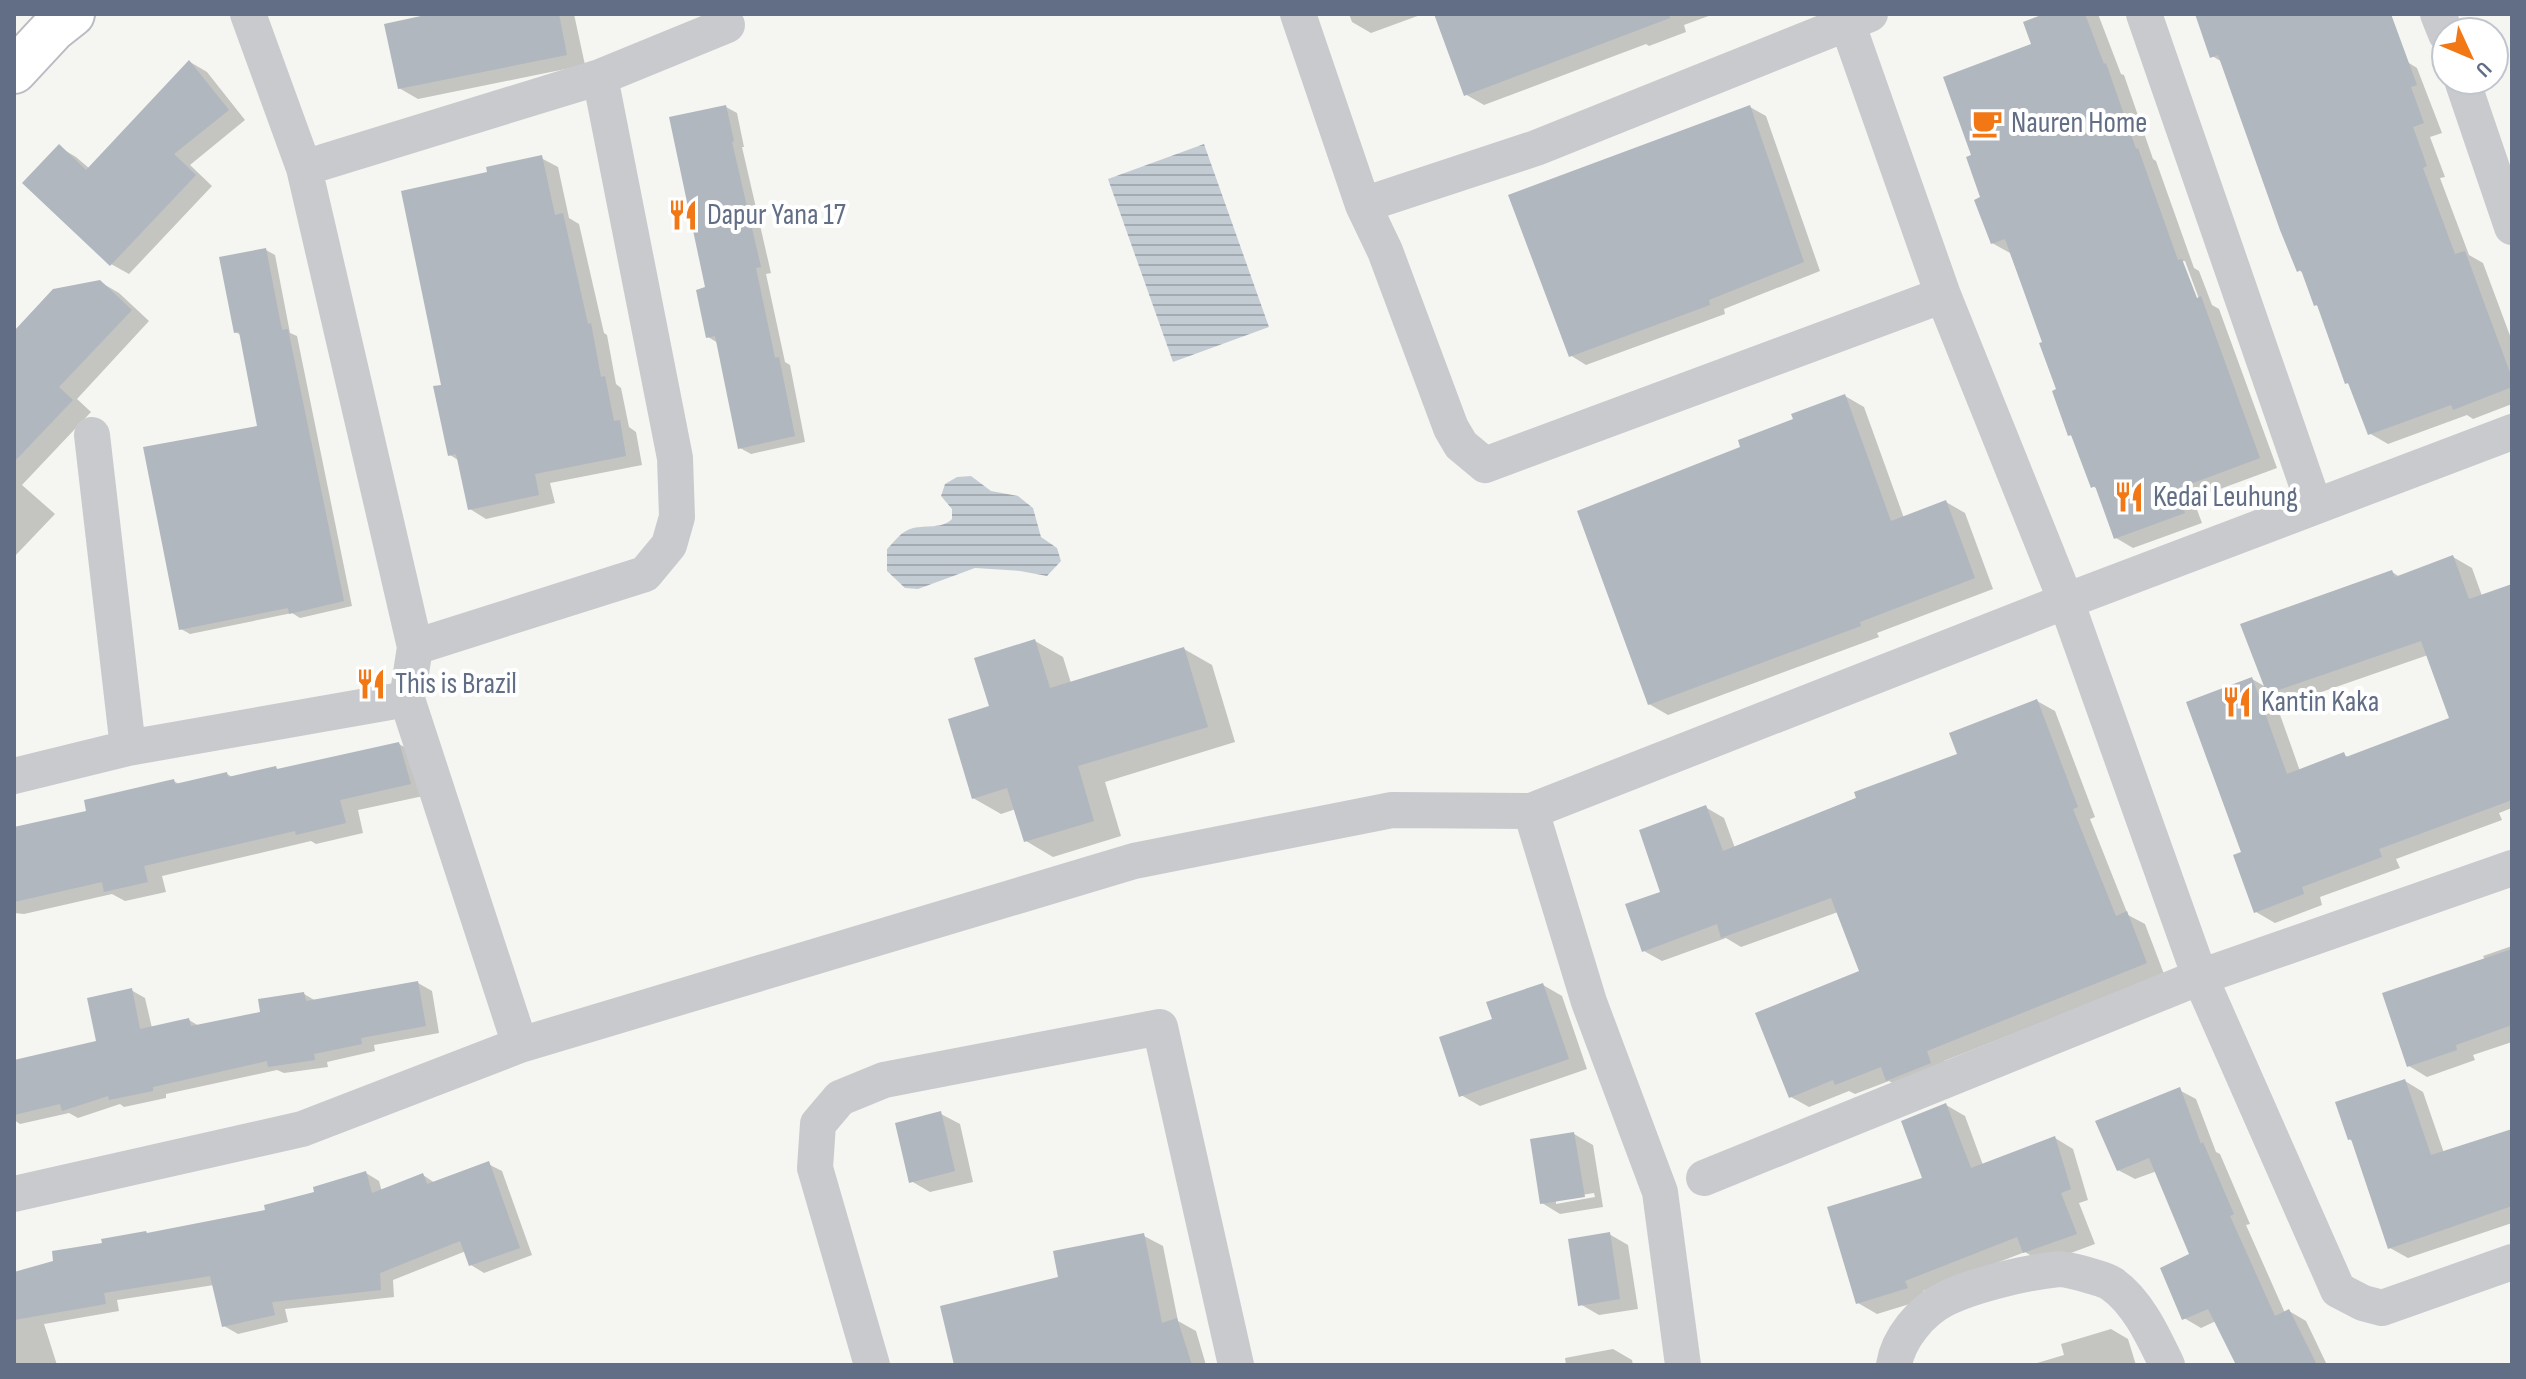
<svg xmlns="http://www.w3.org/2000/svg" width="2526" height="1379" font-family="'Sofia Sans Condensed',sans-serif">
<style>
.water{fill:url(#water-rules)}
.shadow{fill:#0003;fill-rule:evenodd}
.building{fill:#b1b7be}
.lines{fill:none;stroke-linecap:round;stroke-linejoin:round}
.secondary-casing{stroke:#b9bcc2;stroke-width:48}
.street{stroke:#c8cace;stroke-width:36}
.secondary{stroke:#fff;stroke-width:44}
.labels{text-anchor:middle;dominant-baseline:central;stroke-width:8;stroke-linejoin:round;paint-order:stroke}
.poi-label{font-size:30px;fill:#626e85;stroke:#fff;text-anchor:start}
</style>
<defs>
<pattern id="water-rules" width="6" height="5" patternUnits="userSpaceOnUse" patternTransform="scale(2)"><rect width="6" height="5" fill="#c4ccd3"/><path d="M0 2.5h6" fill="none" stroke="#a3aab1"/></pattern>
</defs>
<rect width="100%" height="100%" fill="#f5f6f1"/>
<path class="water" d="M1204,144L1269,327L1173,362L1108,179Z
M971,476L991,491L1018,496L1033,508L1041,537L1057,548L1061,561L1047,576L1020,571L975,568L918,589L905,588L887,571V549C895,541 901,531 913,528C926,525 942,529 952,519V509L941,496L945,484L957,477Z"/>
<path class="shadow" d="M445,14H574L585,65L418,99L399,88Z
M1349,14H1423L1371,33L1352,22Z
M1436,14H1714L1684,25L1686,32L1649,46L1646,44L1484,105L1465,94Z
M2050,14H2098L2121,74L2124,75L2153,159L2156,161L2194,268L2199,271L2212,305L2219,309L2277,468L2193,499L2202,523L2133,548L2116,538L2098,489L2092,486L2074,437L2070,435L2044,343L2010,253L1992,243L1973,156ZM2180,261H2185L2202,307L2198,308Z
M2197,14H2385L2401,58L2417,68L2442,133L2430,137L2445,177L2440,178L2469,255L2483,263L2512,341V404L2473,419L2467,415L2388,444L2369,433L2351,385L2347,383L2320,307L2316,305L2304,274L2299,270L2224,63L2212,56Z
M190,62L207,72L245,120L190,165L212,186L129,274L111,264L59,147L76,157L90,169Z
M726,107L737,113L744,147H742L771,273L766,274L785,362L790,365L805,442L751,454L740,448L718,343L708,337L707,289Z
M1750,107L1766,116L1820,271L1724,309L1725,314L1586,365L1570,355Z
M541,158L558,167L569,218L579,224L604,333L607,335L616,384L621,388L629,427L636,432L642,465L550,483L555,503L486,519L470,509L458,460L450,455L443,386L490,173Z
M266,250L275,255L290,333L297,336L352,606L300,618L292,613L190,634L181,629L259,427L241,335L235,332Z
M100,282L119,293L149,321L77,399L91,412L22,485L55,514L14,557V334Z
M1845,396L1864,407L1904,518L1946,502L1965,513L1993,589L1877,633L1879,637L1668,715L1649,704L1743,448Z
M2453,557L2472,568L2482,596L2512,586V808L2499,813L2502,820L2396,859L2400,868L2320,897L2322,905L2275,923L2256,912L2244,853L2252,679L2266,687L2392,572L2400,577ZM2428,655L2452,719L2350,758L2344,755L2300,771L2273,695L2287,704Z
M1035,641L1063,657L1071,683L1184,649L1212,665L1235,742L1105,782L1121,836L1053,857L1026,841L1016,809L1001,814L973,798Z
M2037,701L2055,711L2095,817L2090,819L2128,915L2145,924L2164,974L1944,1061L1949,1073L1906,1091L1889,1081L1855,1094L1849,1091L1809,1107L1791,1097L1862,972L1838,912L1741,947L1726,938L1662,961L1644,951L1663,893L1705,807L1724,818L1735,848L1960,755Z
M399,744L418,755L428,795L358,810L363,833L316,844L311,841L162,876L166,892L125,901L112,894L24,914L14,913V830L88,812L174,781L180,785L227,774L234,778L276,768L280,771Z
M2512,946V1042L2473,1055L2475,1060L2427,1077L2409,1066L2485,960L2483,956Z
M418,983L432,991L439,1033L374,1045L375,1051L327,1062L328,1067L284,1073L277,1070L166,1094V1098L124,1107L120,1104L78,1118L69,1113L20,1124L14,1120V1062L98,1043L131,990L145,998L152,1028L189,1020L199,1026L262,1013L304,994L316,1001Z
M1543,985L1562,996L1587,1069L1480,1106L1461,1095L1494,1020Z
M2405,1081L2423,1092L2444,1153L2512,1131V1223L2408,1258L2390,1248L2354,1142L2349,1139Z
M2179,1090L2196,1099L2216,1152L2220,1154L2250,1224L2246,1225L2285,1313L2289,1311L2306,1321L2327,1365H2238L2216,1321L2201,1328L2184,1318L2191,1255L2157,1171L2135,1179L2118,1170Z
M1946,1105L1965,1116L1983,1165L2055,1138L2073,1149L2088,1200L2079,1203L2095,1244L2044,1263L2025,1252L1923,1291L1926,1299L1877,1314L1858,1303L1925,1180Z
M941,1114L960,1124L973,1182L930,1192L911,1181Z
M1574,1134L1593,1145L1603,1207L1560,1214L1542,1203ZM1594,1193L1595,1197L1556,1204V1199Z
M488,1164L502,1171L532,1255L484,1273L471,1265L466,1251L393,1280L394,1297L285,1309L288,1322L238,1334L224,1326L214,1285L117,1300L119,1311L44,1324L57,1365H14V1274L149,1234L267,1211L366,1173L379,1181L382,1192L423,1175L435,1183Z
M1609,1234L1628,1245L1638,1309L1599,1315L1580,1304Z
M1144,1236L1163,1246L1178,1321L1196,1331L1206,1365H956Z
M2111,1329L2128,1339L2136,1365H2030L2064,1355L2061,1344Z
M1613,1349L1632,1360L1633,1365H1566L1565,1358Z"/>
<path class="building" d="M430,14H559L567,55L398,89L384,24Z
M1434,14H1669L1670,18L1464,96Z
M2044,14H2085L2104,64L2106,63L2136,149L2138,148L2178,260L2182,259L2197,298L2201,296L2260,458L2177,489L2185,513L2114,539L2095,486L2091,488L2071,435L2068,436L2052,391L2056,389L2039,343L2042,342L2005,239L1991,244L1974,200L1980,197L1966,157L1971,155L1943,77L2031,44L2023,22Z
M2195,14H2391L2417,85L2411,87L2424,123L2413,127L2427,166L2423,168L2455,254L2465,251L2512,378V387L2453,410L2451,405L2368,435L2348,383L2345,384L2317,305L2314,306L2301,270L2297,272L2280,230L2218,55L2210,58Z
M189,60L229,110L174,154L196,175L110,266L22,183L59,144L86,170Z
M726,105L734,141L732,142L761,267L756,268L775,358L779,357L795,436L738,449L715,336L706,338L696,290L705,287L669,117Z
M1750,105L1804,262L1709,300L1710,305L1569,357L1508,195Z
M542,155L555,215L563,213L588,324L591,323L601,377L605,376L614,421L620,420L626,456L535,474L539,495L468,510L456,454L448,456L433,386L441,385L401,191L487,172L486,167Z
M266,248L282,330L288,329L344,601L289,614L288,608L179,630L143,447L257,426L239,332L234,333L219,257Z
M100,280L132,310L59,387L73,400L14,462V331L53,289Z
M1845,394L1891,521L1946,500L1975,578L1860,622L1861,626L1648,705L1577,511L1740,447L1738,440L1793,419L1791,414Z
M2453,555L2469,599L2512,584V800L2379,849L2382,857L2302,887L2304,894L2254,913L2233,855L2241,852L2186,702L2252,677L2287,774L2344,752L2346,757L2449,718L2421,641L2267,694L2240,624L2392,570L2395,577Z
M1035,639L1050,688L1184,647L1208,727L1078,766L1094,821L1024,842L1007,788L972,799L948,719L989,706L974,658Z
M2037,699L2078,807L2073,809L2116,916L2127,911L2147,963L1927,1051L1931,1063L1886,1081L1881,1067L1835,1085L1833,1080L1789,1098L1755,1013L1859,971L1831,898L1721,938L1717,924L1642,952L1625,904L1660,892L1639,830L1706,805L1723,851L1856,798L1854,792L1957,754L1949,733Z
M399,742L411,784L340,800L346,823L296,835L295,831L144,866L148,882L104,892L102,882L14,902V827L86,811L84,800L174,779L175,784L227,772L228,777L276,766L277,769Z
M2512,949V1025L2456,1045L2457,1050L2407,1067L2382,993Z
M418,981L426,1026L361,1038L362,1044L314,1054L315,1060L268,1067L267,1061L153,1087V1091L109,1100L108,1096L62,1111L60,1104L14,1115V1060L96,1041L87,998L132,988L140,1029L189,1018L191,1026L260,1012L258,999L304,992L306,1001Z
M1543,983L1569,1059L1459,1097L1439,1037L1492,1019L1486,1002Z
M2405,1079L2431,1155L2512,1129V1206L2388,1249L2351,1139L2348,1140L2335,1102Z
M2180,1087L2201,1144L2203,1142L2234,1214L2230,1216L2275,1316L2289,1309L2317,1365H2236L2208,1309L2182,1320L2160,1268L2189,1254L2149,1158L2117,1171L2095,1121Z
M1946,1103L1971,1168L2055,1136L2071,1189L2061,1193L2077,1234L2023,1253L2017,1237L1905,1281L1908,1288L1856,1304L1827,1207L1922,1178L1901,1121Z
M941,1111L955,1171L909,1183L895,1123Z
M1574,1132L1585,1197L1540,1204L1530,1139Z
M489,1161L520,1248L469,1266L460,1241L380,1273L381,1290L272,1302L275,1315L222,1327L210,1276L104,1293L106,1304L14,1320V1272L53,1261L52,1251L102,1243L101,1239L146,1231L147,1233L265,1210L264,1205L314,1192L313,1187L366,1171L372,1193L423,1173L427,1184Z
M1610,1232L1620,1299L1578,1306L1568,1239Z
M1144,1233L1162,1323L1177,1318L1192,1365H954L940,1306L1058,1277L1053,1251Z"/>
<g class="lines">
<g class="secondary-casing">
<path id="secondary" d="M14,71L53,29L72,14"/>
</g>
<path class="street" d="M248,14L304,168L415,647L407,699L520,1045L1134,861L1392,810L1531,811L2066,601L2512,432
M1298,14L1363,205L1385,251L1451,428L1461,445L1485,465L1943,295
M1844,14L1943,295L2066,601L2200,977L2338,1290L2363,1303L2382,1308L2512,1262
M2144,14L2314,505
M2438,14L2446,34
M2462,80L2512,227
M304,168L600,77L727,25
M1363,205L1536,148L1870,14
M92,435L128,748
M415,647L645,574L669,545L677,517L675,458L600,77
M14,776L128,748L407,699
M1531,811L1589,1002L1660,1192L1683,1365
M1704,1178L2200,977L2512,868
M14,1194L302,1129L520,1045
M872,1365L815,1168L818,1124L840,1098L884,1080L1160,1027L1236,1365
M1894,1365C1898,1339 1921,1311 1945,1299C1973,1285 2028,1272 2059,1269C2068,1269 2105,1279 2112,1284C2138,1302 2154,1338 2167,1365"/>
<use href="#secondary" class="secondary"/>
</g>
<defs>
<g id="cafe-bare" transform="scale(2.4)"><path d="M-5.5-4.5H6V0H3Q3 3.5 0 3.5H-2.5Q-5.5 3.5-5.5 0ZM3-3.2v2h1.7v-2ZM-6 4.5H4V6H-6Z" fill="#f27815" stroke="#fff" stroke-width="2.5" paint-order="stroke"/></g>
<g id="restaurant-bare" transform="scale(2.4)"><path d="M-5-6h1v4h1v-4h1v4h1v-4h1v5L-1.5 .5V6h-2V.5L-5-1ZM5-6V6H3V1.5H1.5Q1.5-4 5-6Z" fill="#f27815" stroke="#fff" stroke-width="2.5" paint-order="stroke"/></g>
</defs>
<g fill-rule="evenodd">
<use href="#cafe-bare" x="1987" y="123"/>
<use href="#restaurant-bare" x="683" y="215"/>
<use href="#restaurant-bare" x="2129" y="497"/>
<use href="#restaurant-bare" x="371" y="684"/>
<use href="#restaurant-bare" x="2237" y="702"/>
</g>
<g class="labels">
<g class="poi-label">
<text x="2011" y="123">Nauren Home</text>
<text x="707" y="215">Dapur Yana 17</text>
<text x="2153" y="497">Kedai Leuhung</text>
<text x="395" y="684">This is Brazil</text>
<text x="2261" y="702">Kantin Kaka</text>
</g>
</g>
<rect width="2526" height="1379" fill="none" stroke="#626e85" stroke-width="32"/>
<g transform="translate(2470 56) rotate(134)"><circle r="38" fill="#ffffff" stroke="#c0c5ce" stroke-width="2"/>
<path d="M0-6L14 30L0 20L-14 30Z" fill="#f27815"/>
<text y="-12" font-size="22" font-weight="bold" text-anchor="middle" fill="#626e85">U</text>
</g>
</svg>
